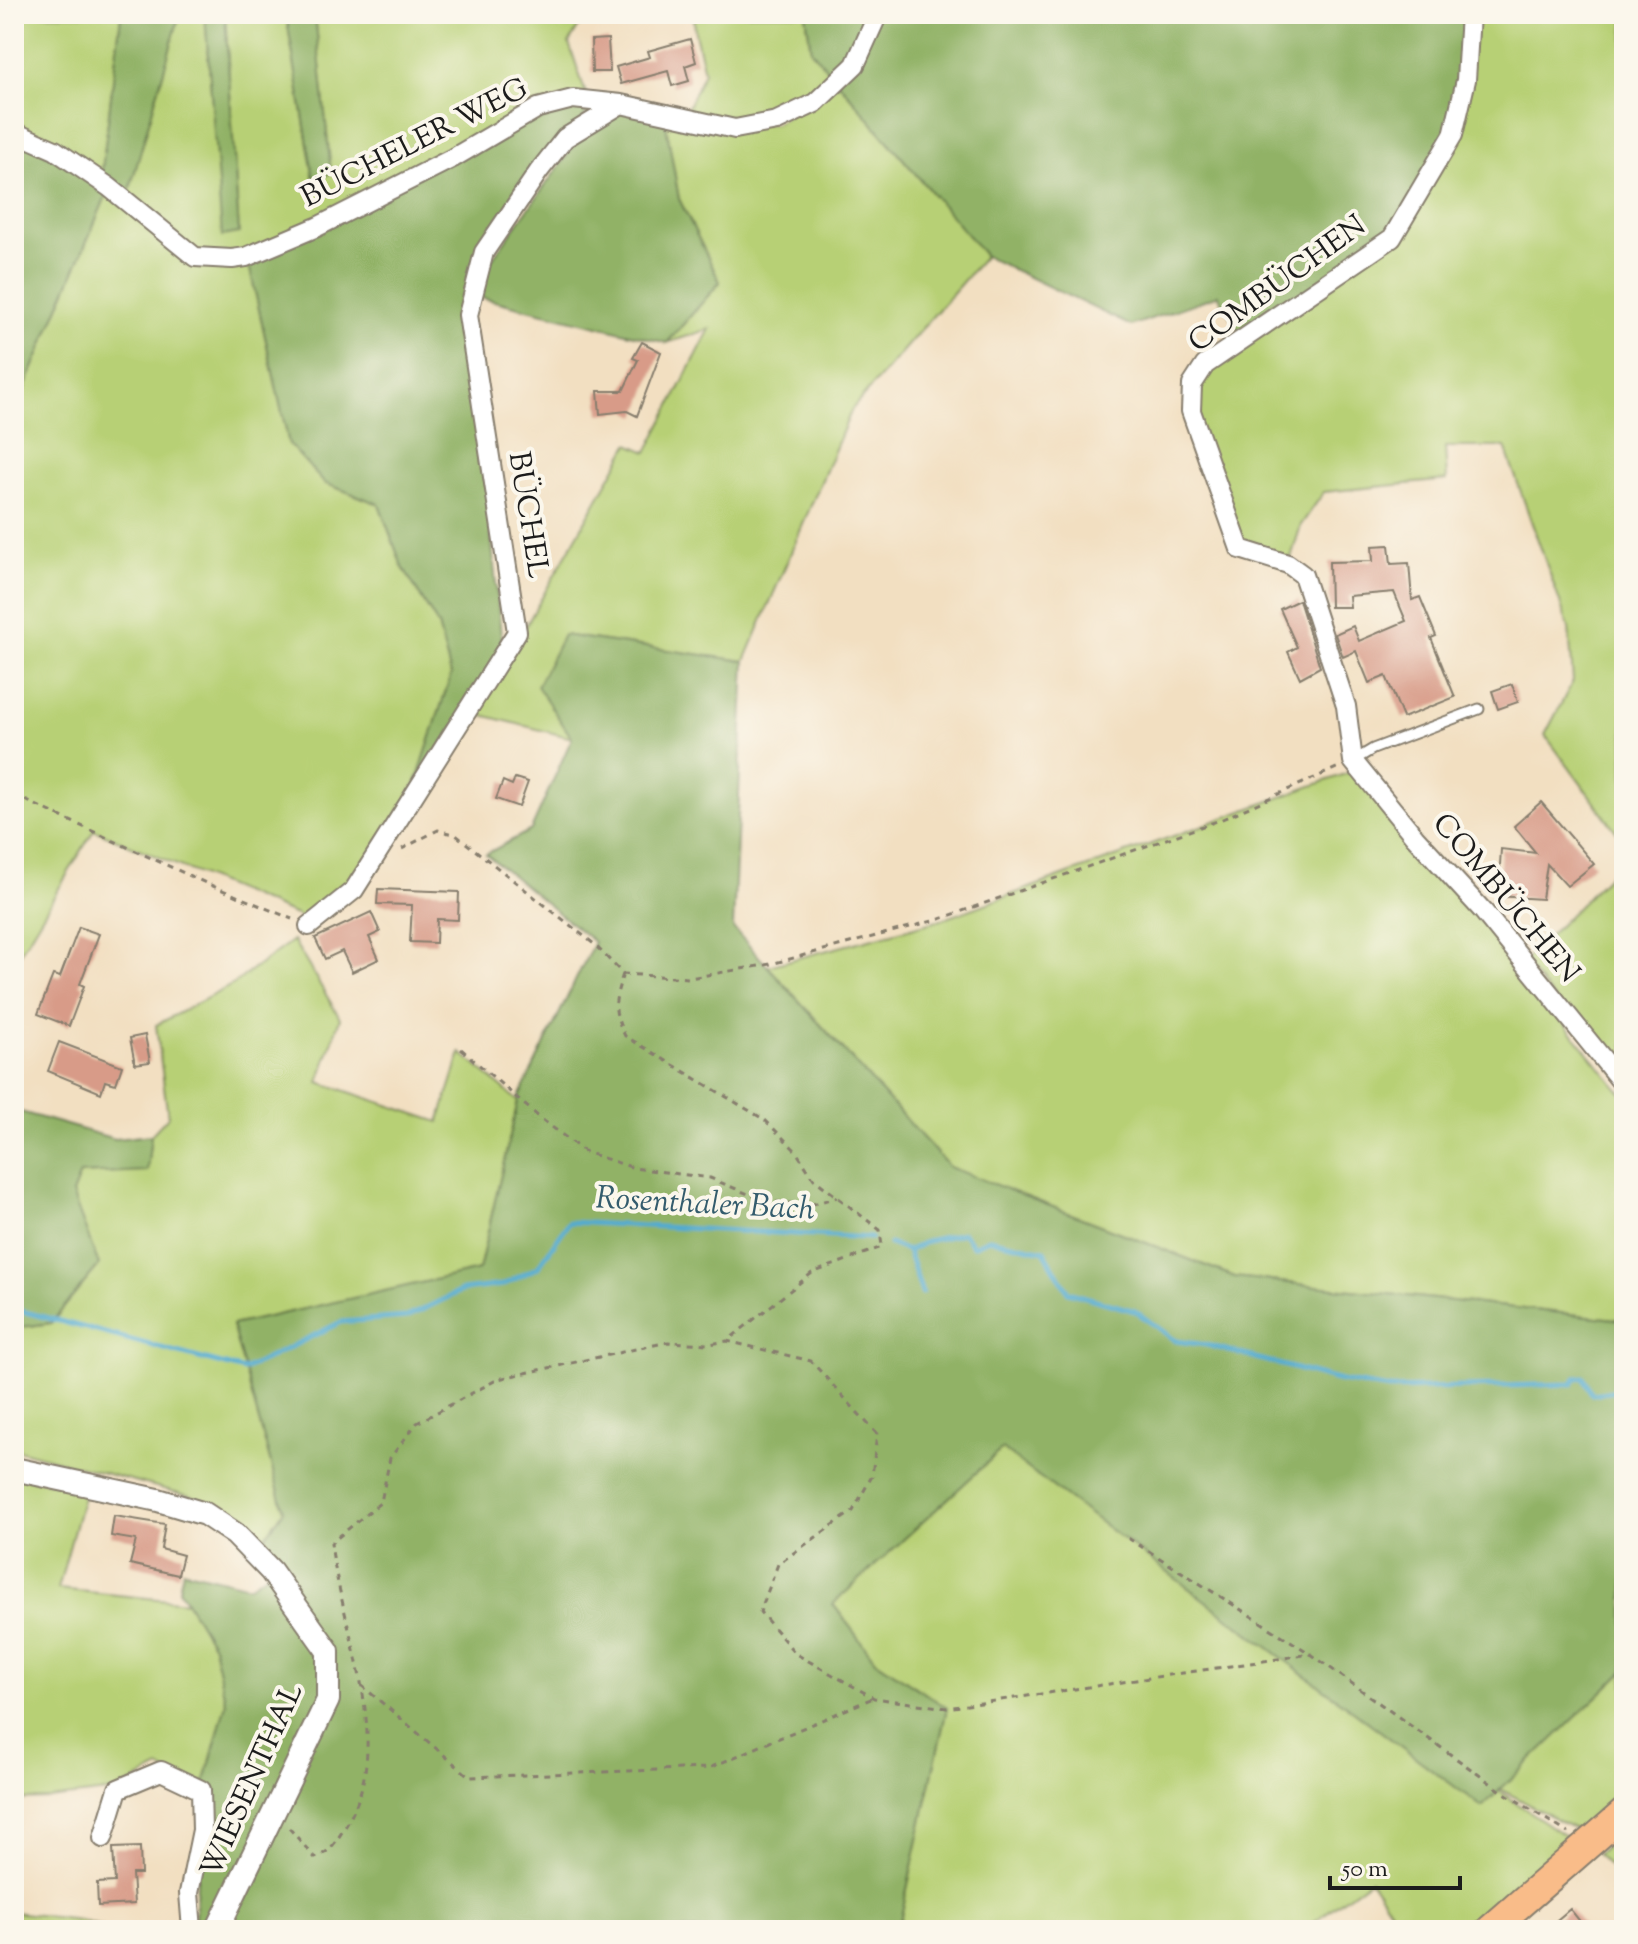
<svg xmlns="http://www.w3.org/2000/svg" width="1638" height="1944" font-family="'Sorts Mill Goudy',serif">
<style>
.green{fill:#b7d075;stroke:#6a7648;stroke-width:2}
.forest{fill:#91b266;stroke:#566741;stroke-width:2}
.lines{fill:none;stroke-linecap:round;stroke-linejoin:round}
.stream{stroke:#52abcf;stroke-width:5}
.building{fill:#d89b88}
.service-casing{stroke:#877e6e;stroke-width:13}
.minor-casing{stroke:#877e6e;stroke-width:22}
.tertiary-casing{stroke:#877e6e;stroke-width:26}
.primary-casing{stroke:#877e6e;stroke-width:32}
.path{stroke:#877e6e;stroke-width:3;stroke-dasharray:6 6;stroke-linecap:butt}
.service{stroke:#fff;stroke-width:9}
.minor{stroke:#fff;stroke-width:18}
.tertiary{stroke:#fff;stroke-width:22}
.primary{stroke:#f9bc89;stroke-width:28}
.labels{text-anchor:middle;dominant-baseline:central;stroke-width:8;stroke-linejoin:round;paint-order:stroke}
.street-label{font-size:30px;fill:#1c1c1c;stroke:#fbf7ec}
.water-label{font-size:32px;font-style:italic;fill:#345c6d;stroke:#fbf7ec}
</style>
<rect width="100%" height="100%" fill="#fbf7ec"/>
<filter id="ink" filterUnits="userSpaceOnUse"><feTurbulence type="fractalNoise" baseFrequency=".0125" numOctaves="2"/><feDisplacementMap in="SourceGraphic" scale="16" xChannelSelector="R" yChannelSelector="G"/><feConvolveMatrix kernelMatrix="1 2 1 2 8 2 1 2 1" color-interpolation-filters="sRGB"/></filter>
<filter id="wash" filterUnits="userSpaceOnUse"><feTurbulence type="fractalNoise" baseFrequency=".006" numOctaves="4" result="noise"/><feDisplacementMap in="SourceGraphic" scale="32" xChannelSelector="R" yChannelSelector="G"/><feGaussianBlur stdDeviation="1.8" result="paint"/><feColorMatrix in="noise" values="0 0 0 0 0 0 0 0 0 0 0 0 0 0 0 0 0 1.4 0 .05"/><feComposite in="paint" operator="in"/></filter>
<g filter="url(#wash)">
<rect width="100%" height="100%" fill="#f2dfc1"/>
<path class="green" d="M14,14L121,15L101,178L14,129Z
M180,14H205L223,235L239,233L225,14H286L314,179L331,173L315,14H586L569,43L587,97L245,253L197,254L127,199Z
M694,14H806L811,50L836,79L813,100L735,126L684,115L704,72L695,33Z
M1473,14H1624V842L1545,735L1573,681L1569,628L1505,447H1445L1447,480L1324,492L1301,525L1290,561L1242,548L1194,412L1195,387L1245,340Z
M839,83L985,256L852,409L745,661L564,635L538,686L572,738L470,712L507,659L629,444L647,452L710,329L667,343L720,282L679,199L665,119L775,124Z
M109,189L194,261L248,260L289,444L324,483L379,504L402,566L438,625L451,675L416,783L352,888L310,921L94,830L14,963V413Z
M1356,770L1624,1096V1320L1235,1277L949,1167L768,966L941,920Z
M1624,860V1083L1523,962Z
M293,940L340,1018L319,1082L439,1122L461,1053L518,1101L479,1270L232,1325L284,1510L261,1543L229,1516L198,1498L14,1449V1328L51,1323L99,1265L72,1194L80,1174L147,1170L151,1135L168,1117L156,1025L232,985Z
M1003,1448L1482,1806L1499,1791L1575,1843L1470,1930H1404L1370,1880L1303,1930H898L947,1708L875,1660L833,1604Z
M14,1476L85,1489L58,1589L187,1602L213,1646L226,1703L203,1789L160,1768L115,1791L49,1799L14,1800Z
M1624,1671V1798L1584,1834L1500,1789Z
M1624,1830V1881L1597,1854Z
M14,1912L79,1920L112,1930H14Z"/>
<path class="forest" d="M118,14H180L127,199L101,178L121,16Z
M205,14H225L239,233L222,236Z
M286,14H315L331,173L314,180Z
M806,14H1468L1450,133L1386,238L1241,335L1218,295L1131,326L985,256L811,50Z
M592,105L484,257L464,315L476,383L503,655L416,783L451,675L438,625L402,566L379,504L324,483L289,444L248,260L542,111Z
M602,107L665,119L679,199L720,282L667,343L478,297L492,259Z
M14,136L109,189L14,413Z
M563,635L745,661L733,928L949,1167L1235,1277L1624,1320V1671L1482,1807L1002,1449L833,1604L875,1660L947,1708L898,1930H194L203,1789L226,1703L213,1646L179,1589L183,1570L249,1586L274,1568L261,1543L284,1510L232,1325L479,1270L519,1097L594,942L486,854L531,830L572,738L537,686Z
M14,1110L115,1139L151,1135L147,1171L80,1174L72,1194L99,1265L51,1323L14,1328Z"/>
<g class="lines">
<path class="stream" d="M890,1244L908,1251L927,1241L963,1233L973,1246L989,1239L1044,1251L1068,1292L1135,1311L1176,1341L1207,1345L1341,1381L1390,1389L1572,1384L1576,1378L1583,1377L1592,1394L1624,1390
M908,1251L922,1293
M14,1309L244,1370L341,1322L407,1317L463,1290L503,1285L538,1267L569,1222L871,1238"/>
</g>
<g id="blocks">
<path class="building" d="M608,39L610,72H592L591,40Z
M690,39L696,62L685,66L689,81L672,86L668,71L621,84L616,67L650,57L648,51Z
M642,342L661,352L637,416L627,411L600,414L598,391H623L638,360L633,358Z
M1389,545L1391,564L1409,563L1412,600L1420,597L1436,636L1431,638L1455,697L1403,718L1386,676L1369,683L1356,651L1343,657L1335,634L1353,626L1359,641L1406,621L1394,592L1349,596L1350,607H1330L1329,562L1373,561L1372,546Z
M1299,600L1320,667L1300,678L1288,652L1297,647L1280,609Z
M1512,684L1518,702L1498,709L1492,691Z
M515,778L528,782L519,807L496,799L503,781L512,785Z
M1541,802L1594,864L1567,886L1547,864L1542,899L1498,896L1501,849L1536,853L1514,826Z
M378,889L459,892L458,920L437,919L436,943L410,942L412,905L377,904Z
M371,912L380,932L369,937L379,959L352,972L342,951L325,959L315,938Z
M79,927L99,934L80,984L84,986L69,1026L38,1014L53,975L60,977Z
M145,1035L150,1062L135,1064L130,1038Z
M59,1042L122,1066L116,1084L105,1081L101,1093L48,1071Z
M114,1516L165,1524L161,1549L183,1555L178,1575L130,1564L136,1540L111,1536Z
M140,1847L141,1874H132L134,1904L98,1906L97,1883L115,1882L113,1848Z
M1570,1909L1587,1930H1545Z"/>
</g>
</g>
<g filter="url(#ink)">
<use href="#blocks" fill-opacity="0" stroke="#877e6e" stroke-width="2"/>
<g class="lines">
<g class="service-casing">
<path id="service" d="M1353,761L1373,749L1479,709"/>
</g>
<g class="minor-casing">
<path id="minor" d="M1470,14L1466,80L1453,135L1392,238L1205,365L1192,385L1191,411L1240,549L1288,564L1303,575L1346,706L1353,761L1415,837L1483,911L1624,1085
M14,132L55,150L109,187L195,257L232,259L246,257L317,227L453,158L538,108L573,99L621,104L735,129L777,121L815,103L855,65L878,14
M309,926L354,890L517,632L468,315L484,252L539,171L565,138L621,104
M103,1838L118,1789L161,1771L201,1790L202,1830L189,1893L192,1930"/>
</g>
<g class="tertiary-casing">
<path id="tertiary" d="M14,1469L158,1500L205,1514L235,1534L271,1571L328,1651V1700L217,1930"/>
</g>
<g class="primary-casing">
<path id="primary" d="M1490,1930L1624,1813"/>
</g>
<path class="path" d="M14,795L208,884L292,919
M402,849L438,830L456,835L594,944L623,974L689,978L771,964L940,919L1220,820L1339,767
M623,974C614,1001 612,1010 625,1036L765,1120L795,1150L814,1179L880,1230L882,1247L812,1273L727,1341L811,1361L877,1434L872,1476L853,1511L778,1564L760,1612L796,1654L874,1698L947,1708L1311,1654
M461,1049L540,1118L585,1152L634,1168L710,1178L765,1201L810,1205L837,1197
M1128,1538L1311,1654L1500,1790L1568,1833
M361,1685L470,1777L709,1768L873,1698
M289,1828L315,1858C330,1852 335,1843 344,1829C398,1742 342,1634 331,1543L381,1502L390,1458L417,1423L498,1379L668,1342L709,1344L727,1341"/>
<use href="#service" class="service"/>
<use href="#minor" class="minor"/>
<use href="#tertiary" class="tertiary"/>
<use href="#primary" class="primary"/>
</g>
</g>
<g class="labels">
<g class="street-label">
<text transform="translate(415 144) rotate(-27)">BÜCHELER WEG</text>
<text transform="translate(1278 285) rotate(-36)">COMBÜCHEN</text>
<text transform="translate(527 515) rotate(81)">BÜCHEL</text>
<text transform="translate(1505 899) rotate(50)">COMBÜCHEN</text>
<text transform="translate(253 1781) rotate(-66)">WIESENTHAL</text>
</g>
<g class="water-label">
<text transform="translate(705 1205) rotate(3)">Rosenthaler Bach</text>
</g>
</g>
<rect width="1638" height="1944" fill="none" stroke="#fbf7ec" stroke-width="48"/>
<path d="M1330 1876v12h130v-12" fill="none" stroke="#1c1c1c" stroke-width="4"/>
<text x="1342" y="1876" font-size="24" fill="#1c1c1c" stroke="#fbf7ec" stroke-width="6" paint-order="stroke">50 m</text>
</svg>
